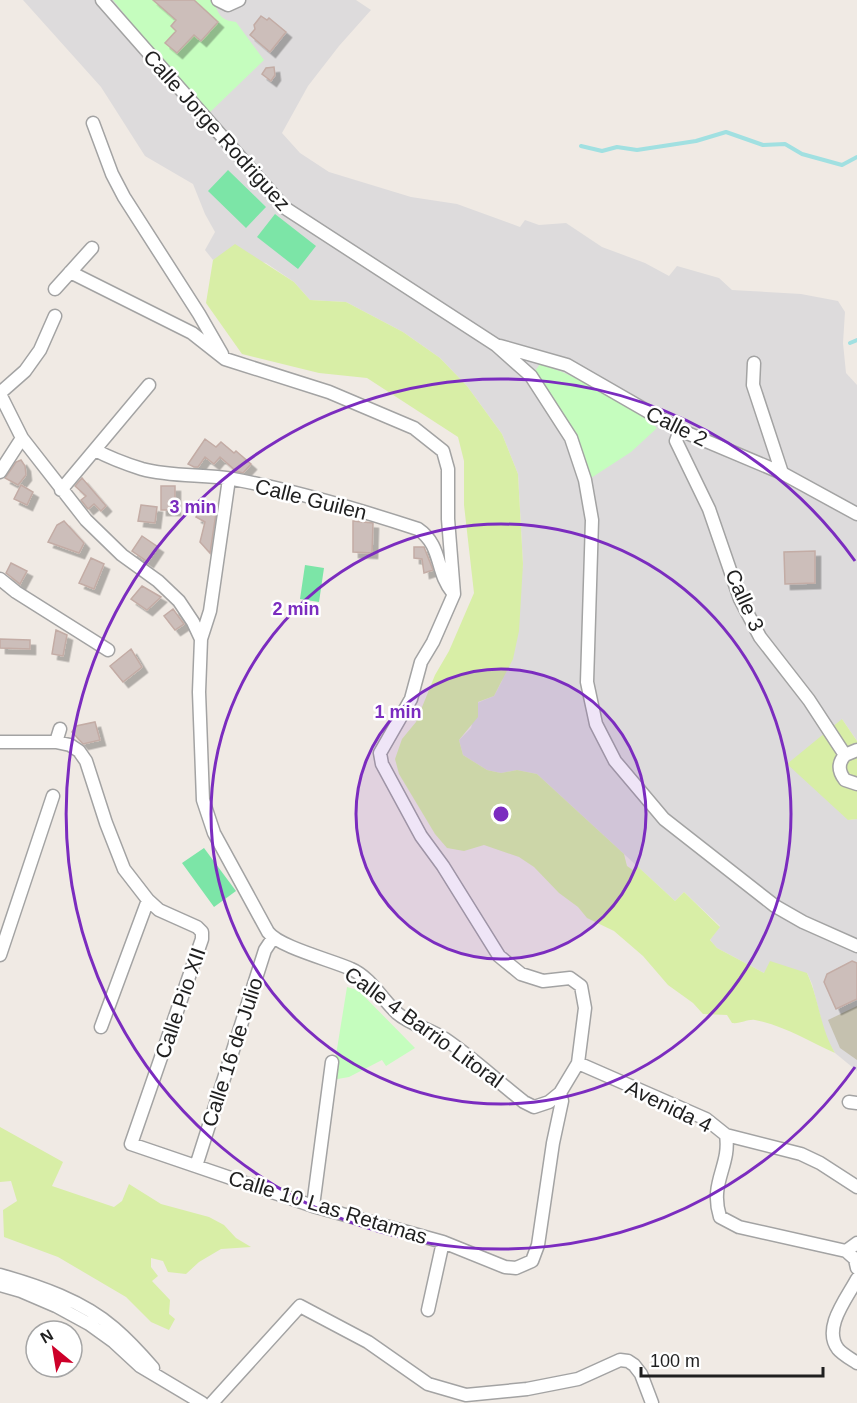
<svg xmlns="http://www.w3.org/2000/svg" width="857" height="1403" font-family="Arial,sans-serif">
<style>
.residential{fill:#dddbdc}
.construction{fill:#c5c1af}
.grass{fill:#d8eea6}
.park{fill:#c5fdbe}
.pitch{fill:#7ce5a7}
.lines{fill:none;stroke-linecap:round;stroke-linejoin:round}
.stream{stroke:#a1e0e1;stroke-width:4}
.building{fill:#ccbeba;stroke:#c3aca5;stroke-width:1.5;filter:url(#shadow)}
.minor-casing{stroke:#a3a3a3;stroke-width:15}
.minor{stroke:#fff;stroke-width:12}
.ring{fill:none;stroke:#7b2cbf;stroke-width:3}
.labels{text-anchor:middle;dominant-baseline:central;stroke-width:5;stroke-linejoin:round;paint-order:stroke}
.street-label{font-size:21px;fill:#1f1f1f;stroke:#fff}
.centre{fill:#7b2cbf;stroke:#fff;stroke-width:3}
.ring-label{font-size:18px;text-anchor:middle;font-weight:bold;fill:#7b2cbf;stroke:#fff;stroke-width:5;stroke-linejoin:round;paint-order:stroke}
</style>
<defs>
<filter id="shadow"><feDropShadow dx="5.5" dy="5.5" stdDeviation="0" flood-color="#0004"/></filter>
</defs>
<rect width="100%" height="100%" fill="#f0eae4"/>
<path class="residential" d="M23,0H356L371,10L339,46L308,86L282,133L300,153L329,172L411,197L457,204L520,227L525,220L539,225L566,223L602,247L645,263L669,276L677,266L719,278L732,290L801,294L838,301L845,312L843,343L846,373L857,385V741L842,719L848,820L857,819V1071L835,1053L826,1039L812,984L807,973H764L717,948L710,940L720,926L684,892L675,901L537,774L517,770L501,773L487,770L463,755L459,740L471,728L477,703L494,696L502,681L523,564L518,474L502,434L467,386L440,358L403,332L346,302L310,300L294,282L266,263L224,254L213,260L205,250L215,232L205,214L193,184L145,156L101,87Z"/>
<path class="construction" d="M857,1006V1060L840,1048L828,1020Z"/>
<path class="grass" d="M235,244L294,282L310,300L346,302L403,332L440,358L467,386L502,434L518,474L523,564L519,631L513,659L494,696L478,702V717L459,740L463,755L487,770L501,773L517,770L537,774L624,854L627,866L636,872L635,864L675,901L684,892L720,927L710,940L717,948L764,973L770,961L807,973C819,999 820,1028 835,1053C810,1042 783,1025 755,1020C747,1019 741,1024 732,1023L727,1015L703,1014L693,1003L668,985L643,956L614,931L587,918L578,907L559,893L534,867L519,857L484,845L464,851L447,848L435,834L399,774L395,759L402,739L416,722L435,675L449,651L474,593L464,505V461L458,437L367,378L319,373L242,354L206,303L213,260Z
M842,719L857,741V819L848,820L787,764Z
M0,1127L63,1162L52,1186L114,1207L122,1201L129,1184L161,1204L209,1217L224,1225L236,1238L251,1247L221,1249L199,1262L186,1274L168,1272L163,1261L151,1258V1267L158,1276L152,1281L170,1300L169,1314L175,1319L169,1330L151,1322L126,1297L58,1257L4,1237L3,1210L17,1201L11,1181L0,1182Z"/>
<path class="park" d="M113,0H213C219,14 219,20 236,22L264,60L206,116Z
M540,364C575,375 630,403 657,428L631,452L591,478C580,440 557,405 535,371Z
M347,987L358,990L415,1048L386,1066L382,1060L349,1077L332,1080Z"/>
<path class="pitch" d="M228,170L266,207L246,228L208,191Z
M275,214L316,246L298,269L257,237Z
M305,565L324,568L319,602L300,599Z
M204,848L236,891L214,907L182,863Z"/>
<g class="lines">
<path class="stream" d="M581,146L602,151L617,147L637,150L696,141L726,132L763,145L785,144L802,154L842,165L857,157
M850,343L857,340"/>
</g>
<path class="building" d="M153,0H194L218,22L201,41L194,35L177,53L165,43L176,31L171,26L176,20Z
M261,16L267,20L269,18L286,32L270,52L250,35L255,29L254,25Z
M274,67L275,75L271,81L262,74L266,68Z
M205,439L216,447L221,442L234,453L236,451L251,464L243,473L236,471L220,457L214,464L205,457L198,467H194L188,464Z
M21,460L25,466L26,475L18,485L5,478L16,462Z
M82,478L106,506L101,511L94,504L88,509L81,500L86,496L75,486Z
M21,485L33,492L27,505L14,499Z
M161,486H175V510H161Z
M141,505L157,507L155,523L138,521Z
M204,506L216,513L210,553L200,542L205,522L196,517Z
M64,521L84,543L79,553L48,542L57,525Z
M353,521L373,523L372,553L353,552Z
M142,536L158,547L148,562L132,551Z
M414,547H424L433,570L424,573L422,559L414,558Z
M815,551V583L785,584L784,552Z
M91,558L104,564L94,589L79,583Z
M11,563L27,571L20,584L6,573Z
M142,586L161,597L147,610L131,599Z
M173,609L184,624L175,630L164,616Z
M56,630L67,635L63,656L52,654Z
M0,639L30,640V649L0,648Z
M131,649L142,667L123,682L110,666Z
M95,722L100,740L83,744L72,732L76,726Z
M852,961L857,963V999L836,1009L824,982L827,974Z"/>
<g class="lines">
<g class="minor-casing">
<path id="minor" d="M102,0L285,208L496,345L531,376L571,438L585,480L592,520L587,682L596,724L615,761L664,819L775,906L803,922L857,946
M218,0L228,5L239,0
M93,123L112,174L124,197L199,314L222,354
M55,289L92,248
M500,346L567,365L680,430L782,473L857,514
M754,363L753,385L782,473
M0,393L25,371L40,350L55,316
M0,394L22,438L86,520L122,555L158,581L179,601L193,622L201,639L199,692L203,800L214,833L268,932C279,947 331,960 351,969C370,977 382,999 397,1013C411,1025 430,1029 445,1039C473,1058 497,1081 524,1102L534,1107L549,1102L560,1093L578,1063L585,1008L581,986L570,978L543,981L521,974L499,956L443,866L421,836L382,764L380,753L411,699L421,662L433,642L454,594L448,519V469L443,451L414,428L329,392L225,359L192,333L70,272
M680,430L676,441L709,509L740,599L760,637L809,700L845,755
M95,450C110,458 126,464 142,469C171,477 203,474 233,479C296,491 357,509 418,529C443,546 435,572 453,593
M0,472L22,438
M61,490L149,385
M0,579L16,592L108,650
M201,639L210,611L229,479
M0,742H56L70,745L79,751L86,761L106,823L124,869L148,900L159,910L197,927L202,932V939L131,1144L313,1206L443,1242L505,1267L516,1268L532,1261L538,1245L553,1143L562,1101L560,1093
M56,742L60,729
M857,750L845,755C838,763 838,771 845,780L857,784
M0,955L53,796
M101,1027L148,900
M578,1063L706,1119L726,1135C731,1166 709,1182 720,1217L739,1227L846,1251L855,1259L857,1268
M849,1102L857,1103
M726,1135L801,1154L820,1163L857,1187
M196,1166L265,950L273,938
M313,1206L332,1062
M846,1251L857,1243
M0,1275C39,1286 83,1301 114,1328C128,1340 141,1354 153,1368
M857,1279C847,1298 822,1328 838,1349C842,1354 851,1359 857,1363
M0,1285L21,1291L56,1306L89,1324L114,1342L140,1366L202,1403
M428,1310L443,1242
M212,1403L300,1306L368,1342L428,1384L466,1395L527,1389L578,1379L620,1360L628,1361L634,1365L641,1374L652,1403"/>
</g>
<use href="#minor" class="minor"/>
</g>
<circle cx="501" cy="814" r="145" fill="#7b2cbf" fill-opacity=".12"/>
<g class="ring">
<circle cx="501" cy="814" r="145"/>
<circle cx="501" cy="814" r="290"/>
<path d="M855 1067A435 435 0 1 1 855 561"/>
</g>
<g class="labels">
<g class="street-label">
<text transform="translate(217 130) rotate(48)">Calle Jorge Rodriguez</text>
<text transform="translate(677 426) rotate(26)">Calle 2</text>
<text transform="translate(311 499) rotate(14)">Calle Guilen</text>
<text transform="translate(745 600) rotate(66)">Calle 3</text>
<text transform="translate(180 1003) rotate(-71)">Calle Pio XII</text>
<text transform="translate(424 1027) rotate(36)">Calle 4 Barrio Litoral</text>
<text transform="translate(232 1052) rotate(-72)">Calle 16 de Julio</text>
<text transform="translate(669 1106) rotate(26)">Avenida 4</text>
<text transform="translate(328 1207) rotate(17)">Calle 10 Las Retamas</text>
</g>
</g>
<circle cx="501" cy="814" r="9" class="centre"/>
<g class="ring-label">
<text x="193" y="513">3 min</text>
<text x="296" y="615">2 min</text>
<text x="398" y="718">1 min</text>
</g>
<g transform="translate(54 1349) rotate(330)"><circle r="28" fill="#ffffff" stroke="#a5a5a5" stroke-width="1.5"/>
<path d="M0-4.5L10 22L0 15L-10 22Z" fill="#cd0029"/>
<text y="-9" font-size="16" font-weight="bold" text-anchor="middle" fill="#1f1f1f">N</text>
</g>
<path d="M641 1367v9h182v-9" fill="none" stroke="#1f1f1f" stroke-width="3"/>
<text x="650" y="1367" font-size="18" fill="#1f1f1f" stroke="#ffffff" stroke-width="4.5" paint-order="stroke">100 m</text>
</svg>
